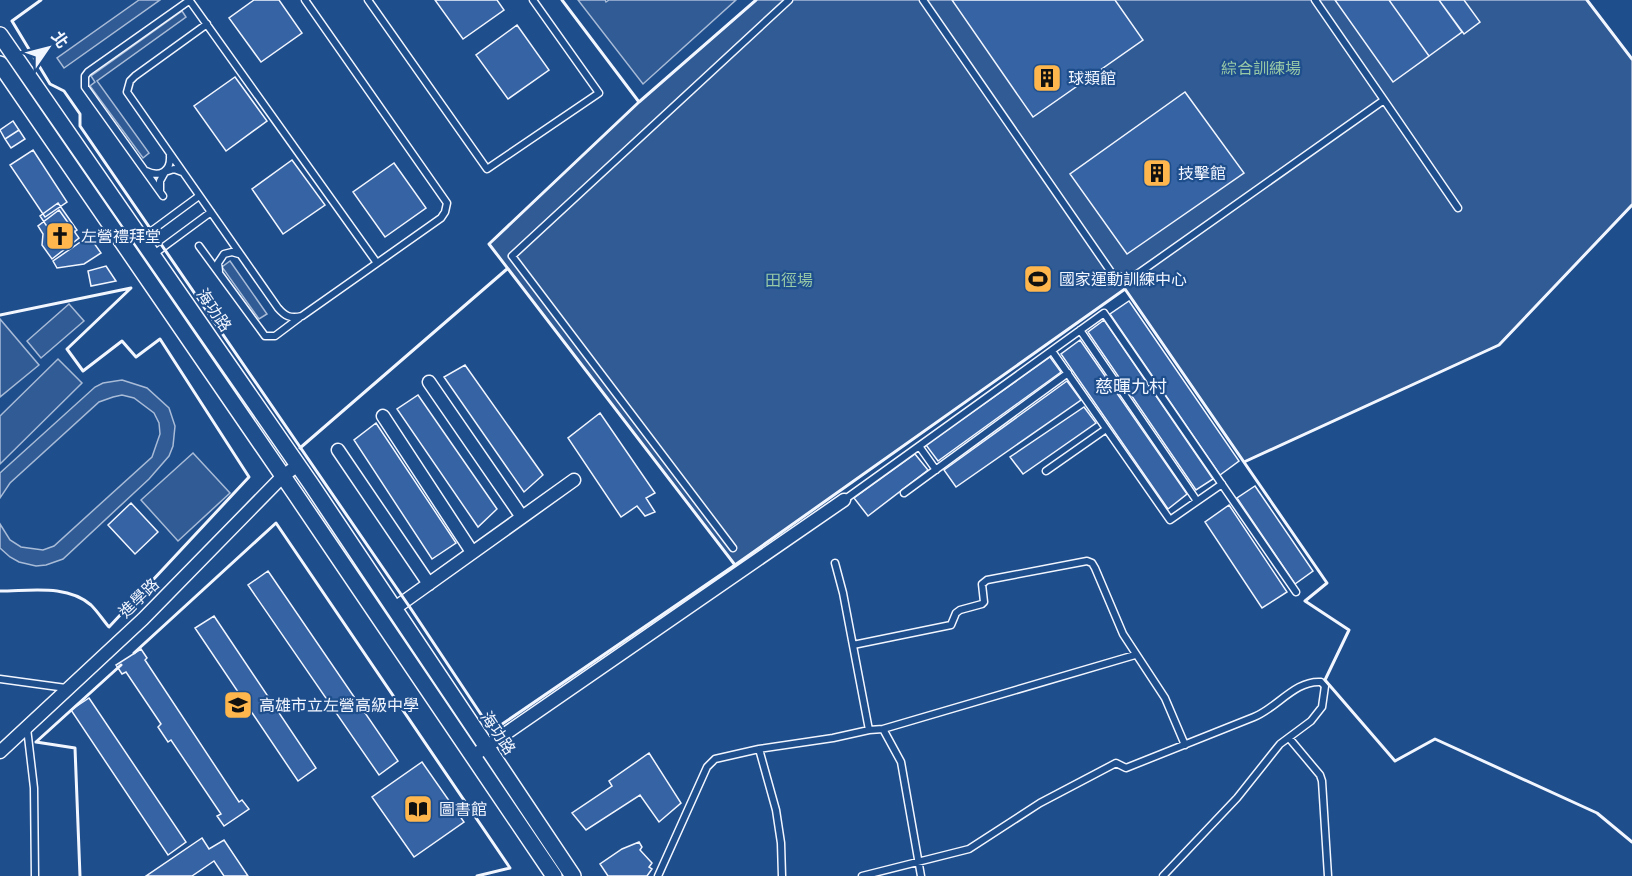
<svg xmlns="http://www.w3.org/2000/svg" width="1632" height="876" font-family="Helvetica,'Noto Sans TC',sans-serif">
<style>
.built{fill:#305b95;stroke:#a8bbd7;stroke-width:1.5}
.building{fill:#3563a3;stroke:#f2f6ff;stroke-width:1.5}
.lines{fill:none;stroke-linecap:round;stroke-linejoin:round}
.service-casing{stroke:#f2f6ff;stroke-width:9}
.minor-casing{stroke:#f2f6ff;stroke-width:15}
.tertiary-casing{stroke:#f2f6ff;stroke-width:18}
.service{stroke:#1f4e8c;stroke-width:6}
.minor{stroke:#1f4e8c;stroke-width:12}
.tertiary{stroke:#1f4e8c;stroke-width:15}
.wall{stroke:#f2f6ff;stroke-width:3}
.labels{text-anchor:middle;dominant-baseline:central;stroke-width:4.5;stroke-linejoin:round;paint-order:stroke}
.park-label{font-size:16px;fill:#97c8a6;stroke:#1f4e8c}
.poi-label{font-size:16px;fill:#f2f6ff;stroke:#1f4e8c;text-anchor:start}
.street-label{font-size:16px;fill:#f2f6ff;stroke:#1f4e8c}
.neighbourhood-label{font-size:18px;fill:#f2f6ff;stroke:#1f4e8c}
</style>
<rect width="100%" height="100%" fill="#1f4e8c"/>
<path class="built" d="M139,0H160L64,68L57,58Z
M578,0H605L606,2L609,0H736L643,84Z
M756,0H1587L1632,59V205L1499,345L1244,462L1125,289L735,565L489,244L639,102Z
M182,11L186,17L97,81L149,153L143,158L90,86L95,82L91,76Z
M230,261L267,314L259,319L222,267Z
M69,304L84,321L41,358L27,341Z
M0,319L39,365L0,397Z
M58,359L82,383L0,464V416Z
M122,380L147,388L169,408L175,426L173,446L169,456L149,479L63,559L46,565L36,566L19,562L10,557L0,548V524L10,540L21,547L43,550L54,546L152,457L160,434L159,423L154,413L134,398L122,395L113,397L99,402L10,483L0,498V473L95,387L103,383Z
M193,453L230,493L178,541L141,500Z"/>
<path class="building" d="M254,0H279L302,33L261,62L229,18Z
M435,0H497L504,10L463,39Z
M952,0H1115L1143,40L1033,117Z
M1335,0H1389L1429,56L1393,82Z
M1389,0H1439L1462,32L1429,56Z
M1439,0H1464L1480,22L1464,34Z
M517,25L549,70L508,99L476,55Z
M235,77L267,121L226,151L194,106Z
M1185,92L1244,173L1127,254L1070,174Z
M13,121L19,130L5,139L0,130Z
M19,130L25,139L11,148L5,139Z
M33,150L67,202L45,217L10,165Z
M292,160L325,205L283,234L252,189Z
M394,163L426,208L385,237L353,192Z
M58,203L77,230L58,243L40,216Z
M59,210L79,238L52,259L42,245L43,234L38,226Z
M89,236L101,253L84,264L57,268L53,261Z
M106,266L116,281L91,286L88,271Z
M1129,301L1239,461L1220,475L1110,314Z
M1104,320L1213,479L1196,490L1088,332Z
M1080,340L1187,494L1168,509L1061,354Z
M1050,357L1061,372L938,461L926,445Z
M465,365L543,475L524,492L444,377Z
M1067,381L1081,400L956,487L944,470Z
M418,395L497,509L478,527L397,409Z
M1084,407L1096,423L1023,474L1010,457Z
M600,413L655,493L646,498L655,512L645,516L637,506L621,517L568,438Z
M376,423L456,543L432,559L354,440Z
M915,454L928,470L868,516L854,498Z
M1255,486L1313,571L1295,584L1237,498Z
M131,503L158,532L135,554L108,525Z
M1229,505L1287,592L1262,608L1205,522Z
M268,571L398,761L379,775L248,585Z
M214,616L316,768L298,781L195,628Z
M141,649L147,658L145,660L239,802L242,800L249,809L224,826L217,816L221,814L171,740L168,742L158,727L161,724L126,672L122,674L116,665Z
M89,698L186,842L168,855L71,710Z
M649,753L681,803L659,822L640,795L586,830L572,813L612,786L609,781Z
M422,762L464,822L414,857L372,797Z
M202,838L209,849L224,840L248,876H224L214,861L192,876H146Z
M639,842L642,847L640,850L652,863L649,867L652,869L647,876H608L600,864L622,849Z"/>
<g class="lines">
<g class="service-casing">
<path id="service" d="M368,0L487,169L599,93L533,0
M923,0L1111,272C1120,278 1126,278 1136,275L1384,100L1315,0
M190,1L377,263
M207,24L135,76L130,81L127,92L278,308C285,316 290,319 302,316L441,218L445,212L447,203L305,0
M1384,100L1458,208
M146,171C160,178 171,171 170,156
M160,191V181L165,172L174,169L182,172
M163,196L85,87V76L88,72L190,0
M142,238L199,196
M199,246L265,336H275L299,318
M154,254L211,212
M219,271L218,263L224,254L232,252L239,254
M1080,330L1197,501
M1052,351L1170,520L1222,484
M919,446L936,470
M1046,471L1106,429
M904,493L1068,373
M844,500L1104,313L1296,592
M733,548L512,256L789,0
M835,563L843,593L869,730
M853,645L951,625L956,613L960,610L982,604L984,602L982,584L987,580L1087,561L1092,563L1095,568L1123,634L1165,698L1185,745
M0,679L66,688
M27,728L34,788L35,876
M883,729L901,762L921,876
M1289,738L1320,775L1322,781L1328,876
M759,749L776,810L781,843L782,876
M658,876L707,767L715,759L759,749L833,738L869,730L883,729L1135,655
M862,876L969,849L1040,803L1116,763L1126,768L1254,717C1277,708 1295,680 1321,682L1325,686L1322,707L1311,721L1280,744L1237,798L1163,876"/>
</g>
<g class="minor-casing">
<path id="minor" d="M429,382L522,517
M383,416L472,552
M338,450L429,584
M395,608L574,480
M0,752L143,619L283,476L298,465
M473,756L844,500"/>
</g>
<g class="tertiary-casing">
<path id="tertiary" d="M0,35L311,484L573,876
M0,64L296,495L554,876"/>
</g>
<use href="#service" class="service"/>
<use href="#minor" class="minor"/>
<use href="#tertiary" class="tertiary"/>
<path class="wall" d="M41,0L12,21L50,84L64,91L80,114V126L411,609L492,731L735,565L1125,289L1327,583L1305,601L1349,630L1325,680L1395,761L1435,739L1597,813L1632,842
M562,0L639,102
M1587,0L1632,59
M0,315L131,288L67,349L83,371L122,341L136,357L160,339L249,477L109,627C103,620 98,612 91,605C67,584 30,591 0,591
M300,448L507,269
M1244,462L1499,345L1632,205
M735,565L489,244L639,102L756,0
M134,653L276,523L510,868L477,876
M36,742L121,665
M36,742L75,748L80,876"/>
</g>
<defs>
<g id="building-square" transform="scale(1.5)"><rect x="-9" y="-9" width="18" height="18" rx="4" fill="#ffb74d" stroke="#1f4e8c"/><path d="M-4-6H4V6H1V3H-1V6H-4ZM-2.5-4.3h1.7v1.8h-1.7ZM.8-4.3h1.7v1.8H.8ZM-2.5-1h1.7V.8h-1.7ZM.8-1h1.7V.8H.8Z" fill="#111"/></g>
<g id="church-square" transform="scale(1.5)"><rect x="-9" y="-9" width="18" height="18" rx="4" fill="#ffb74d" stroke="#1f4e8c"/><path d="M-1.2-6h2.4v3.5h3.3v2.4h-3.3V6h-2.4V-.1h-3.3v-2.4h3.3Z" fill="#111"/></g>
<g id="stadium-square" transform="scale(1.5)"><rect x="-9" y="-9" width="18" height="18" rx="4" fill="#ffb74d" stroke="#1f4e8c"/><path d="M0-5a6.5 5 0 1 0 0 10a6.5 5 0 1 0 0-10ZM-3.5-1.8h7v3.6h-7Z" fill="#111"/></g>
<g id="school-square" transform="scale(1.5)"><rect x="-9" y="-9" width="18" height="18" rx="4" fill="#ffb74d" stroke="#1f4e8c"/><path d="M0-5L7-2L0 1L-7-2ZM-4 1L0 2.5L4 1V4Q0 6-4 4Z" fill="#111"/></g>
<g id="library-square" transform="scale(1.5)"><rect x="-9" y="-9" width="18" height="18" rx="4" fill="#ffb74d" stroke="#1f4e8c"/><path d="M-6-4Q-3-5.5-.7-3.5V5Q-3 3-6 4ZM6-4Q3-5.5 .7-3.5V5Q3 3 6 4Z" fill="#111"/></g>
</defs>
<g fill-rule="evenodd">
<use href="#building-square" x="1047" y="78"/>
<use href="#building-square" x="1157" y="173"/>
<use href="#church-square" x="60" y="236"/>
<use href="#stadium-square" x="1038" y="279"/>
<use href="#school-square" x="238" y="705"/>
<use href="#library-square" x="418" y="809"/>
</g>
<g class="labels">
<g class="park-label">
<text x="1261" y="68">綜合訓練場</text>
<text x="789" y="280">田徑場</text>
</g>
<g class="poi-label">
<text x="1068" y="78">球類館</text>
<text x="1178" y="173">技擊館</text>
<text x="81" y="236">左營禮拜堂</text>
<text x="1059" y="279">國家運動訓練中心</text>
<text x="259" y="705">高雄市立左營高級中學</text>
<text x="439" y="809">圖書館</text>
</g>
<g class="street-label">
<text transform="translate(214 310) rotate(56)">海功路</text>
<text transform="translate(139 598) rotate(-44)">進學路</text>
<text transform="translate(498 733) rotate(56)">海功路</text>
</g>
<g class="neighbourhood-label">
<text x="1131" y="387">慈暉九村</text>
</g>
</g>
<g transform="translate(48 48) rotate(55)" stroke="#1f4e8c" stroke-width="4.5" paint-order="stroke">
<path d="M0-4.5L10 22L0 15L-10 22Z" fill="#f2f6ff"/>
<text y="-9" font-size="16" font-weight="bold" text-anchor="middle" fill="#f2f6ff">北</text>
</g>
</svg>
